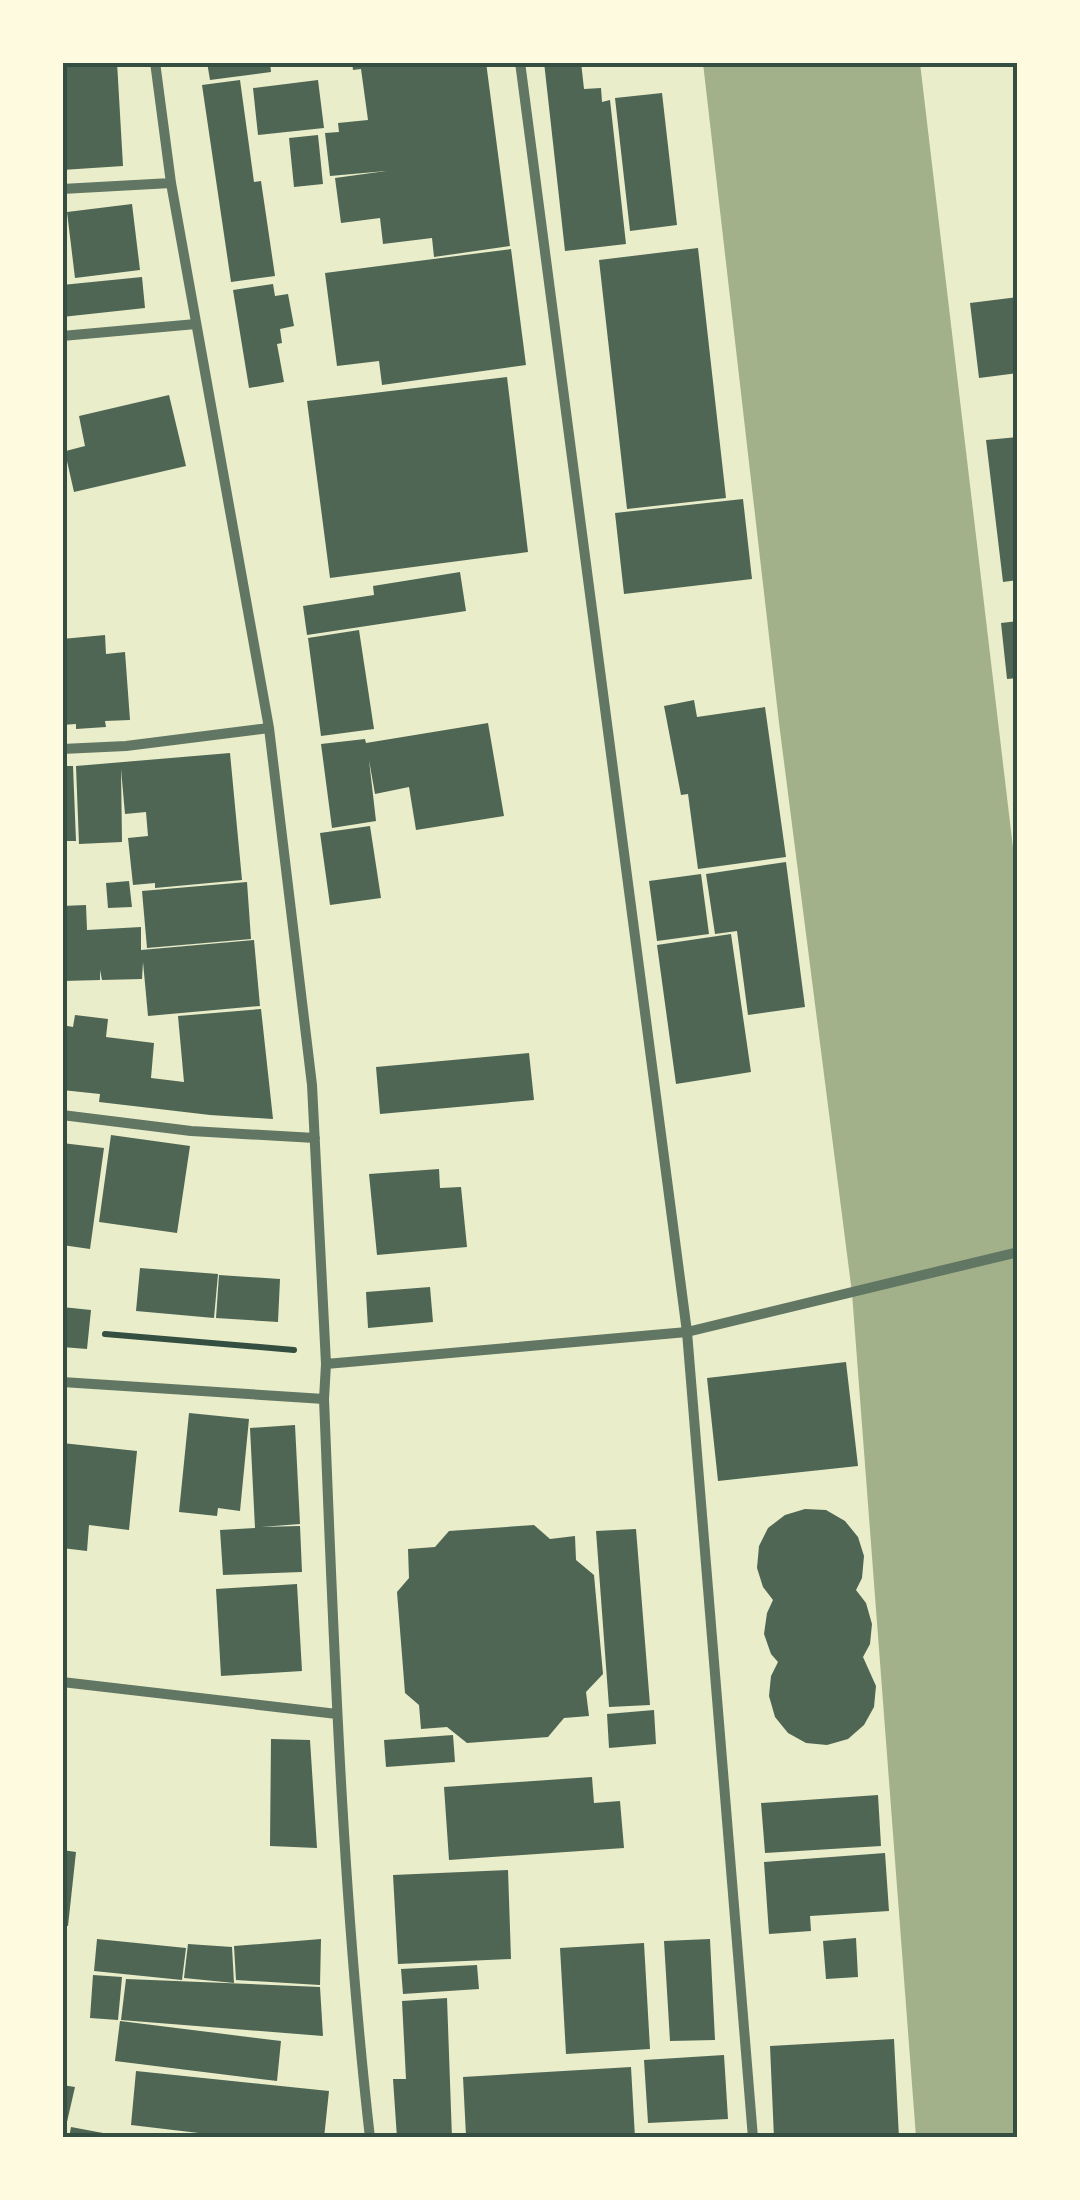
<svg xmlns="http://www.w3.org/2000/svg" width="1080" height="2200" font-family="'Source Sans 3',sans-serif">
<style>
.water{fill:#a3b18a}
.building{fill:#4f6655}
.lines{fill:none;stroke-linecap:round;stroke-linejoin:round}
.path{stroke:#344e41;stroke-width:6}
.minor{stroke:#617663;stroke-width:10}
.neatline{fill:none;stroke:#344e41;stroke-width:4}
</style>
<rect width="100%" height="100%" fill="#e9edc9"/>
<path class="water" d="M703,63H920L1018,890L1017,2137H916L852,1293L779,723Z"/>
<path class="building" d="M62,62H117L123,166L62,170Z
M207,62H270L271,72L210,80Z
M352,62H486L510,246L434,257L432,238L383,244L380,218L341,223L335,178L386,171L330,176L325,133L339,132L338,123L368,120L361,69L353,70Z
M544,62H581L584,89L601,88L602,102L610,100L626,244L565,251Z
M240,80L254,182L261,181L275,276L231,282L202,85Z
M318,80L324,128L258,135L253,88Z
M662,93L677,225L630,231L615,98Z
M318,135L323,184L294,187L289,138Z
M132,204L140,270L75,278L67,212Z
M698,248L726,498L627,509L599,260Z
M511,249L526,365L382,385L379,361L337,366L325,273Z
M142,277L145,308L62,317V285Z
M273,284L275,296L288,294L294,326L280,329L282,343L277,344L284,382L249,388L233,290Z
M1018,297V373L979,378L970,303Z
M507,377L528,552L330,578L307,401Z
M169,395L186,466L74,492L67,461H62V452L85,446L79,416Z
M1018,437V580L1003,582L986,440Z
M743,499L752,579L624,594L615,513Z
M460,572L466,611L307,635L303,606L374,595L373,586Z
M1018,621V678L1007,679L1001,623Z
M359,630L374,729L321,736L308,638Z
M105,635L106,654L125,652L130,720L105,721L106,727L76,729V724L62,725V639Z
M694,700L697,717L765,707L786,857L698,869L688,794L681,795L664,706Z
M488,723L504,816L416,830L409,787L375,794L369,760L376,821L332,828L321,744L365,739L366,743Z
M230,753L242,880L155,888V883L133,885L128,838L148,836L146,812L125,814L121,769L122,842L79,844L76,766Z
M62,766H73L76,841H62Z
M370,826L381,898L330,905L320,833Z
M786,862L805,1007L748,1015L737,931L715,934L706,874Z
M701,874L709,934L657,941L649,881Z
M129,881L132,907L108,908L106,883Z
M247,882L251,939L147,948L142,891Z
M86,905L87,930L141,927V950L254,940L260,1006L148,1016L143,962L142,979L102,980L100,970V980L63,981L62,906Z
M731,934L751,1072L676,1084L657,945Z
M261,1009L273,1119L210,1115L99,1102L100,1094L62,1090V1025L73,1027L75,1015L108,1019L106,1037L154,1043L151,1078L184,1082L178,1016Z
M529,1053L534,1100L380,1114L376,1067Z
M111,1135L190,1146L177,1233L99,1222Z
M62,1143L104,1148L90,1249L62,1245Z
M439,1169L440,1188L461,1187L467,1247L377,1255L369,1174Z
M140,1268L218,1274L214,1318L136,1311Z
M219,1275L280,1279L278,1322L216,1318Z
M430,1287L433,1322L368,1328L366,1292Z
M62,1307L91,1310L87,1349L62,1347Z
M846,1362L858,1466L718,1481L707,1378Z
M189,1413L249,1419L240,1511L218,1508L217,1516L179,1512Z
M295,1425L300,1524L261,1527L300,1526L302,1572L223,1575L220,1530L255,1528L250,1428Z
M62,1443L137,1451L129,1530L89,1525L87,1551L62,1548Z
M805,1509L826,1510L845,1521L858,1537L864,1556L862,1578L856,1590L866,1603L872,1624L870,1644L863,1657L876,1686L874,1707L864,1725L848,1739L827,1745L806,1743L788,1733L775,1717L769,1696L771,1676L778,1662L771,1654L764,1634L767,1613L773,1600L763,1587L757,1568L759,1546L768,1528L785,1515Z
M534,1525L550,1539L575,1536L576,1560L594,1575L603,1674L586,1692L589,1716L564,1718L548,1737L467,1743L447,1727L421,1729L419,1705L405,1693L397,1592L409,1578L408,1549L435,1547L449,1531Z
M636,1529L650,1705L609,1707L596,1531Z
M297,1584L302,1671L221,1676L216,1589Z
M654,1710L656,1744L609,1748L607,1714Z
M453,1735L455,1762L386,1767L384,1740Z
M271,1739L310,1740L317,1848L270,1846Z
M592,1777L594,1803L620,1801L624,1848L449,1860L444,1787Z
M878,1795L881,1846L765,1853L761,1803Z
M62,1850L76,1852L68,1926L62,1925Z
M885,1853L889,1911L810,1916L811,1931L769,1934L764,1862Z
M508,1870L511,1959L398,1964L393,1875Z
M856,1938L858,1977L826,1979L823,1941Z
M97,1939L186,1948L182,1980L94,1971Z
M321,1939L320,1985L236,1980L234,1946Z
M710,1939L715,2040L670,2041L664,1941Z
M644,1943L650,2049L566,2054L560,1948Z
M188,1944L232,1947L234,1983L184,1978Z
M477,1965L479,1989L403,1994L401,1969Z
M93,1975L122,1977L118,2020L90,2018Z
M126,1979L320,1987L323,2036L121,2020Z
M447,1998L452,2138H397L393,2079H406L402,2001Z
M120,2021L281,2041L277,2081L115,2061Z
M894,2039L899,2138H774L770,2046Z
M724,2055L728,2119L648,2123L644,2060Z
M631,2067L635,2138H500V2134L466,2136L463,2077Z
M136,2071L329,2091L324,2138H241L131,2125Z
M62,2085L75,2087L64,2135H62Z
M71,2127L119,2136V2138H69Z"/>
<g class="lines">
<path class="path" d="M105,1334L294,1350"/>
<path class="minor" d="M155,62L171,183L269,728L312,1085L326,1364L324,1399C334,1645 342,1892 370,2138
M520,62L687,1332L753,2138
M62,189L171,183
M62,336L196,324
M62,749L126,746L269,728
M62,1115L191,1131L315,1138
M326,1364L687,1332L1018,1252
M62,1382L324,1399
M62,1682L337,1714"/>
</g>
<rect width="1080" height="2200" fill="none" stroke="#fefae0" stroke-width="130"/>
<rect x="65" y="65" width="950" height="2070" class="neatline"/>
</svg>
